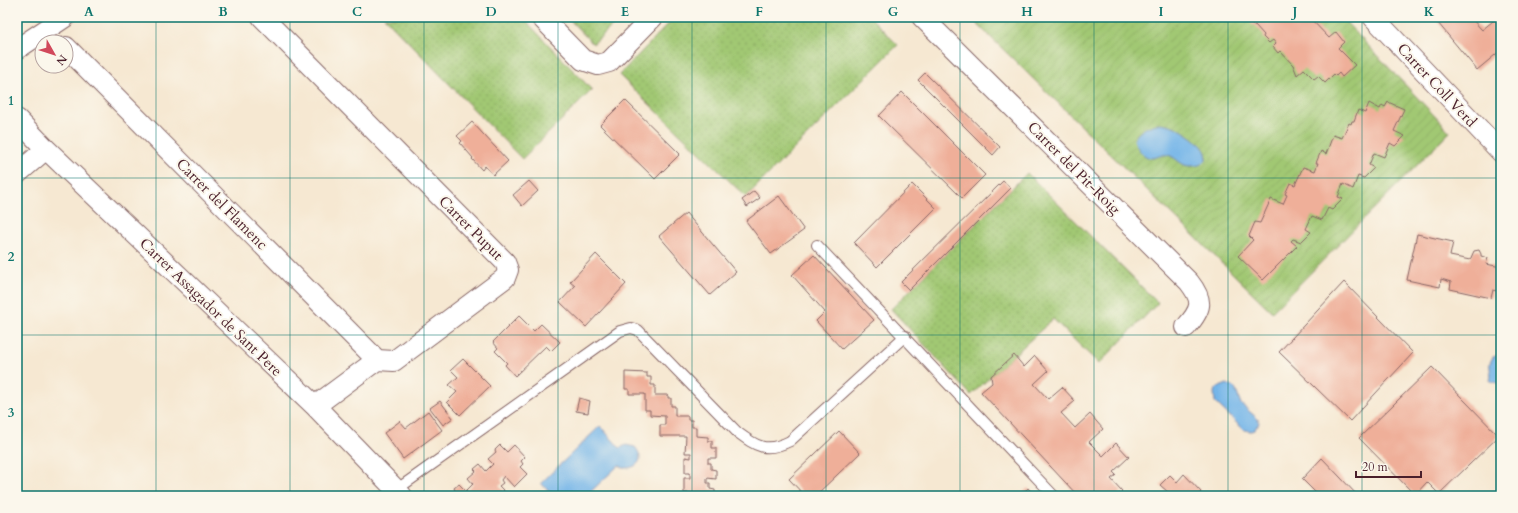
<svg xmlns="http://www.w3.org/2000/svg" width="1518" height="513" font-family="Cardo,serif">
<style>
.grass{fill:url(#grass-dots);stroke:#76744f}
.garden{fill:url(#garden-furrows);stroke:#76744f}
.water{fill:#74b5e8;stroke:#5f6a8a}
.building{fill:#efaf99}
.lines{fill:none;stroke-linecap:round;stroke-linejoin:round}
.service-casing{stroke:#866565;stroke-width:12}
.minor-casing{stroke:#866565;stroke-width:22}
.service{stroke:#fff;stroke-width:10}
.minor{stroke:#fff;stroke-width:20}
.grid{fill:none;stroke:#0f766e;stroke-width:1;stroke-opacity:0.55}
.labels{text-anchor:middle;dominant-baseline:central;stroke-width:4;stroke-linejoin:round;paint-order:stroke}
.street-label{font-size:15px;fill:#4a1f2b;stroke:#fbf7ec}
.neatline{fill:none;stroke:#0f766e;stroke-width:1.5}
.grid-label{font-size:13px;text-anchor:middle;font-weight:bold;fill:#0f766e}
</style>
<defs>
<pattern id="grass-dots" width="8" height="8" patternUnits="userSpaceOnUse"><rect width="8" height="8" fill="#a1c873"/><path d="M2 2h.1M6 6h.1" fill="none" stroke="#8cab64" stroke-width="1.8" stroke-linecap="round"/></pattern>
<pattern id="garden-furrows" width="10" height="10" patternUnits="userSpaceOnUse"><rect width="10" height="10" fill="#a1c873"/><path d="M-1 1l2-2M0 10L10 0M9 11l2-2" fill="none" stroke="#8cab64"/></pattern>
</defs>
<rect width="100%" height="100%" fill="#fbf7ec"/>
<filter id="ink" filterUnits="userSpaceOnUse"><feTurbulence type="fractalNoise" baseFrequency=".025" numOctaves="2"/><feDisplacementMap in="SourceGraphic" scale="8" xChannelSelector="R" yChannelSelector="G"/><feConvolveMatrix kernelMatrix="1 2 1 2 8 2 1 2 1" color-interpolation-filters="sRGB"/></filter>
<filter id="wash" filterUnits="userSpaceOnUse"><feTurbulence type="fractalNoise" baseFrequency=".012" numOctaves="4" result="noise"/><feDisplacementMap in="SourceGraphic" scale="16" xChannelSelector="R" yChannelSelector="G"/><feGaussianBlur stdDeviation="0.9" result="paint"/><feColorMatrix in="noise" values="0 0 0 0 0 0 0 0 0 0 0 0 0 0 0 0 0 1.4 0 .05"/><feComposite in="paint" operator="in"/></filter>
<g filter="url(#wash)">
<rect width="100%" height="100%" fill="#f6e8d2"/>
<path class="grass" d="M384,17H522L592,90L522,159Z
M567,17H622L593,44Z
M675,17H870L898,45L746,197L619,75Z
M1027,173L1158,303L1099,364L1053,319L971,395L891,309Z"/>
<path class="garden" d="M970,17H1341L1450,132L1272,312Z"/>
<path class="water" d="M1161,123C1165,124 1169,124 1173,126C1183,130 1214,149 1205,161C1202,165 1197,166 1191,166C1181,167 1176,156 1167,155C1162,154 1157,158 1152,158C1143,158 1136,147 1134,139C1140,129 1150,125 1161,123Z
M1499,355H1501V384L1490,381C1493,370 1486,367 1493,357Z
M1227,384L1235,388L1241,404L1258,419L1259,423L1254,430L1251,431L1244,430L1215,402L1214,392L1217,388Z
M600,426L620,448L626,445L635,447C646,460 637,469 623,468L619,465L586,496H553L541,483Z"/>
<g id="blocks">
<path class="building" d="M1247,17H1309L1329,38L1336,32L1344,42L1338,48L1355,65L1342,77L1339,73L1336,76L1334,74L1325,83L1318,76L1314,79L1304,69L1297,75L1293,65L1280,51L1278,53L1273,47L1276,44L1273,40L1269,43L1263,37L1264,35L1255,25L1253,26Z
M1433,17H1470L1482,30L1498,17H1501V50L1477,70Z
M925,73L1000,147L993,155L918,80Z
M902,92L985,175L962,198L879,116Z
M625,100L680,154L655,179L600,125Z
M1388,102L1404,109L1394,131L1405,136L1395,146L1390,143L1384,157L1374,153L1369,165L1374,168L1364,178L1358,176L1353,189L1343,184L1338,197L1343,199L1332,210L1328,208L1322,220L1312,216L1306,229L1311,232L1301,242L1293,239L1291,241L1297,246L1263,280L1238,256L1253,240L1249,236L1255,222L1260,223L1271,199L1283,204L1287,195L1285,194L1290,183L1295,185L1303,167L1315,171L1318,163H1316L1321,151L1326,154L1333,135L1342,138L1349,123L1351,124L1352,121H1354L1358,110L1365,113L1369,103L1380,109L1382,105L1385,107Z
M472,122L508,161L493,175L485,166L482,170L472,159L473,158L460,143L462,141L457,136Z
M529,181L538,191L522,206L513,195Z
M1003,181L1011,188L909,290L901,282Z
M912,184L936,208L877,267L854,243Z
M754,191L760,198L747,207L742,200Z
M779,196L804,230L771,254L746,221Z
M686,213L736,272L710,295L659,236Z
M1417,234L1453,242L1450,256L1470,260L1474,251L1479,250L1481,254V256L1488,258L1486,264L1501,267V292L1493,290L1491,298L1450,289L1451,282L1441,279L1440,287L1407,280Z
M596,254L626,284L586,327L560,302L575,286L570,282Z
M814,255L874,320L842,349L816,321L825,312L792,275Z
M1344,282L1413,353L1350,421L1279,352Z
M519,316L534,331L541,324L560,342L551,351L546,346L515,376L505,365L507,363L495,351L498,348L493,342Z
M1014,355L1024,367L1035,356L1048,371L1034,384L1048,399L1062,387L1075,401L1061,413L1075,428L1090,414L1103,429L1089,442L1103,456L1116,443L1129,457L1113,472L1116,475L1111,479L1122,491L1117,496H1078L981,392L992,383L991,376Z
M463,359L490,386L460,415L447,402L457,392L449,385L458,377L451,370Z
M1432,367L1499,436L1439,494L1427,482L1415,495L1359,438Z
M625,372L647,373V377H651V385H655V395H668V398H671V406H675V416H688V420H692V427H696V436L708,437V441H712V448H716V458H708V463H711V469L716,470V479L707,478V483H710V489L715,490V496H690V493H684V478H690V473H685V457L691,458V453H685L686,436H660V425H665V416L650,415V410H645V394H629V389H625Z
M579,398L590,401L588,413L576,411Z
M440,401L453,418L443,425L430,408Z
M428,411L442,430L403,459L384,433L400,421L406,428Z
M839,431L860,453L815,496H805L789,479Z
M500,445L507,452L514,445L525,457L521,461L523,464L520,467L527,474L514,487L504,476L501,480L503,483L499,486L507,494L504,496H449L455,490L454,488L459,484L466,491L473,484L468,478L476,471L474,469L480,464L486,471L493,464L488,459L496,452L495,450Z
M1322,458L1358,496H1319L1302,479Z
M1184,474L1201,492L1197,496H1163L1168,492L1160,485L1170,475L1177,482Z
M1028,488L1035,496H1020Z"/>
</g>
</g>
<g filter="url(#ink)">
<use href="#blocks" fill-opacity="0" stroke="#866565" stroke-width="1"/>
<g class="lines">
<g class="service-casing">
<path id="service" d="M817,245L1054,496
M396,490L620,331L631,328L638,330L737,432C757,447 766,453 790,441L905,336"/>
</g>
<g class="minor-casing">
<path id="minor" d="M262,17L505,262L508,270L505,278L394,361L377,360L315,406
M541,17L583,60L598,65L609,62L653,17
M922,17L1189,282C1204,301 1202,309 1186,327
M1373,17L1501,152
M66,47L377,360
M17,49L65,17
M17,119L46,149L315,406L402,496
M17,174L46,149"/>
</g>
<use href="#service" class="service"/>
<use href="#minor" class="minor"/>
</g>
</g>
<path class="grid" d="M156,17V496M290,17V496M424,17V496M558,17V496M692,17V496M826,17V496M960,17V496M1094,17V496M1228,17V496M1362,17V496M17,178H1501M17,335H1501"/>
<g class="labels">
<g class="street-label">
<text transform="translate(1437 85) rotate(47)">Carrer Coll Verd</text>
<text transform="translate(1074 168) rotate(45)">Carrer del Pit-Roig</text>
<text transform="translate(222 204) rotate(45)">Carrer del Flamenc</text>
<text transform="translate(471 228) rotate(45)">Carrer Puput</text>
<text transform="translate(211 307) rotate(44)">Carrer Assagador de Sant Pere</text>
</g>
</g>
<rect width="1518" height="513" fill="none" stroke="#fbf7ec" stroke-width="44"/>
<g transform="translate(54 54) rotate(129)"><circle r="19" fill="#fbf7ec" stroke="#b4a19f"/>
<path d="M0-3L7 15L0 10L-7 15Z" fill="#d1495b"/>
<text y="-6" font-size="11" font-weight="bold" text-anchor="middle" fill="#4a1f2b">N</text>
</g>
<path d="M1356 471v6h65v-6" fill="none" stroke="#4a1f2b" stroke-width="2"/>
<text x="1362" y="471" font-size="12" fill="#4a1f2b" stroke="#fbf7ec" stroke-width="3" paint-order="stroke">20 m</text>
<rect x="22" y="22" width="1474" height="469" class="neatline"/>
<g class="grid-label">
<text x="89" y="16">A</text>
<text x="223" y="16">B</text>
<text x="357" y="16">C</text>
<text x="491" y="16">D</text>
<text x="625" y="16">E</text>
<text x="759" y="16">F</text>
<text x="893" y="16">G</text>
<text x="1027" y="16">H</text>
<text x="1161" y="16">I</text>
<text x="1295" y="16">J</text>
<text x="1429" y="16">K</text>
<text x="11" y="105">1</text>
<text x="11" y="261">2</text>
<text x="11" y="417">3</text>
</g>
</svg>
